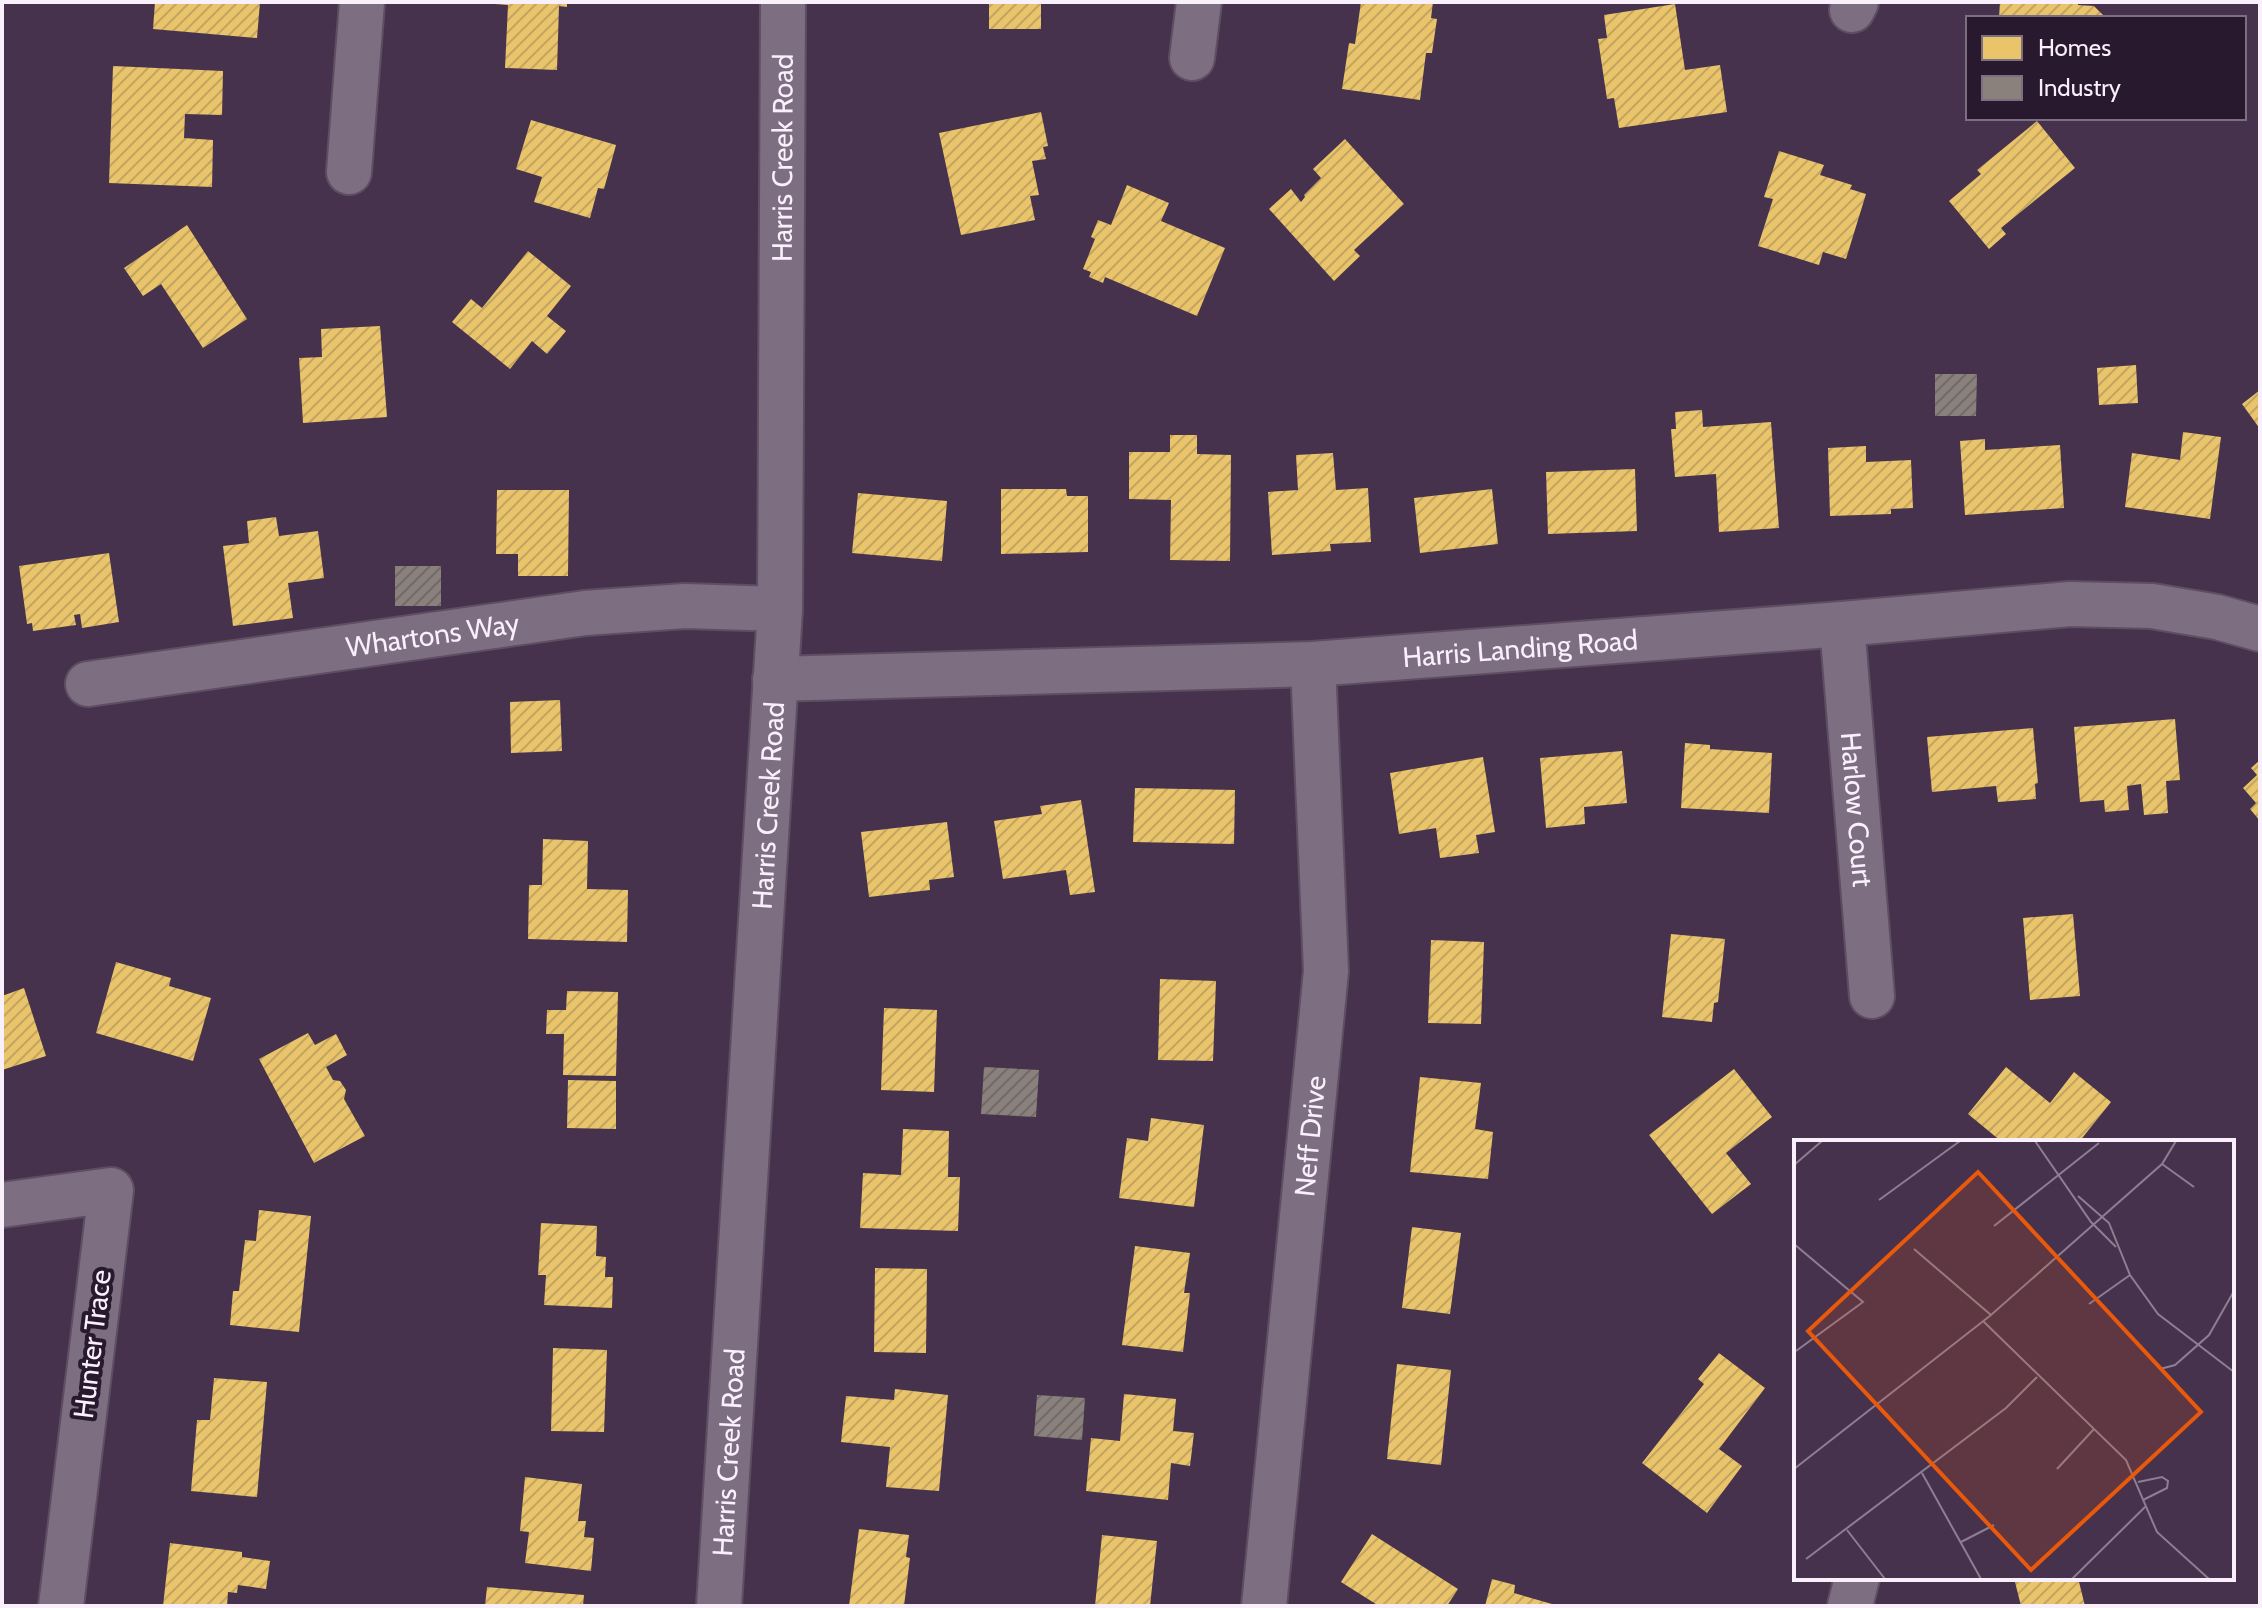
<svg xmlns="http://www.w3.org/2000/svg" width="2262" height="1608" font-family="Cabin,sans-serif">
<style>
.homes{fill:url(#homes-hatch)}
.industry{fill:url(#industry-hatch)}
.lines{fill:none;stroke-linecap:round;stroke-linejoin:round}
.minor-casing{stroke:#5d4e62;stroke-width:48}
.minor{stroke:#7d6e82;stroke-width:44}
.labels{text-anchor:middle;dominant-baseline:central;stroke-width:8;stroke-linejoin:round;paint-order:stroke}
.street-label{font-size:28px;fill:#f9f0fc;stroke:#29192e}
.inset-road{fill:none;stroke:#8e7e92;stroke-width:2}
.view{fill:#e8590c;fill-opacity:0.15;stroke:#e8590c;stroke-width:4}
.inset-edge{fill:none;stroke:#f9f0fc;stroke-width:4}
</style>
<defs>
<pattern id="homes-hatch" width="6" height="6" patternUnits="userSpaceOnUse" patternTransform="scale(2)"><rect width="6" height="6" fill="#e9c46a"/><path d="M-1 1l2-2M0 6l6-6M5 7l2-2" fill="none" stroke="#c2a562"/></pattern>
<pattern id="industry-hatch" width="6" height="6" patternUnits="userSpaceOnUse" patternTransform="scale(2)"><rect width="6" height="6" fill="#8a817c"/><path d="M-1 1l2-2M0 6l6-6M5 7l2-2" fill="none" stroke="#716a69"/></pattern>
</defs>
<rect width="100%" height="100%" fill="#46324c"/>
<path class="homes" d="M155,2H260L257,38L153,29Z
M495,2H567V7L559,6L557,70L505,68L508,5L495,4Z
M989,2H1041V29H989Z
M1361,2H1433L1431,18L1437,19L1432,53H1426L1420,100L1342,89L1349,43L1355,44Z
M2000,2H2078V5L2094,6L2103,15V18H1999Z
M1675,4L1685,70L1720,65L1727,112L1619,128L1614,98L1607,99L1598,39L1607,38L1604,15Z
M113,66L223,71L222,115L185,114L184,138L213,140L212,187L109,183Z
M1041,112L1048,146L1043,147L1046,159L1032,161L1039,195L1030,196L1035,220L961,235L939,133Z
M531,120L616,145L604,189L598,188L590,218L534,202L542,177L516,169Z
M2037,121L2075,168L2001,228L2006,234L1989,249L1949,201L1981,174L1977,170Z
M1345,139L1404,204L1354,250L1360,256L1334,281L1269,209L1291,189L1301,202L1305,197L1304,195L1321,178L1313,169Z
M1779,151L1824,165L1820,175L1852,185L1850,189L1866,194L1846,259L1823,252L1819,265L1758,246L1773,199L1764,197Z
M1127,185L1169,203L1161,221L1225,248L1197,316L1105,277L1103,283L1089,277L1091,272L1083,269L1095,239L1091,237L1098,220L1111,225Z
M187,225L247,319L203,348L161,284L143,296L124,268Z
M528,251L571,286L547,316L566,331L547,354L532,341L510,369L452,322L471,299L482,308Z
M380,326L387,417L303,423L299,358L322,357L321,329Z
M2136,365L2138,403L2099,405L2097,368Z
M2260,390V429L2242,404Z
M1702,410L1703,427L1771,422L1779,528L1719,532L1716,474L1675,477L1671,429H1676L1675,412Z
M2183,432L2221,437L2210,519L2125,507L2132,453L2180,460Z
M1170,435H1197V454L1231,455L1230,561L1170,560L1171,500L1129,499V452H1170Z
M1985,439V450L2060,445L2064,508L1965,515L1960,441Z
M1866,446V462L1911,460L1913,508L1891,509V514L1830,516L1828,448Z
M1333,453L1336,490L1368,488L1371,542L1330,544L1331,551L1272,555L1268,492L1298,490L1296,455Z
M1635,469L1637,531L1548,534L1546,472Z
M1001,489H1066L1067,496H1088V552L1001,554Z
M1492,489L1498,544L1420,553L1414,498Z
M497,490H569L568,576H518V554H496Z
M858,493L947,501L942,561L852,553Z
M276,517L279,536L318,531L324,578L288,583L293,618L233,626L223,546L249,543L247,521Z
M109,553L119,622L82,628L80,614L74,615L76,625L33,631L32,623L27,624L19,566Z
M560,700L562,751L511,753L510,702Z
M2175,719L2180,780L2166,781L2168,813L2144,815L2141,784L2127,786L2129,810L2105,812L2104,800L2080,802L2074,727Z
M2033,728L2038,783L2035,784L2036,799L1998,802L1996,786L1932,792L1927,737Z
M1685,743L1710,745V749L1772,753L1769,813L1681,808Z
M1622,751L1627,803L1584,807L1585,824L1546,828L1540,758Z
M1483,757L1495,832L1476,835L1479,853L1440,858L1436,828L1399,834L1390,773Z
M2260,760V821L2250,809L2256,803L2243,788L2257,775L2251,768Z
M1135,788L1235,790L1234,844L1133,842Z
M1081,800L1095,892L1070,895L1066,870L1003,879L994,821L1042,814L1040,806Z
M947,822L954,877L929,880L930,890L869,897L861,832Z
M543,839L588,841L587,889L628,890L627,942L528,939L529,885H542Z
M2073,914L2080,996L2030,1000L2023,918Z
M1671,934L1725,939L1718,1002L1714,1003L1712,1022L1662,1017Z
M1431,940L1484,942L1481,1024L1428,1023Z
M116,962L171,978L169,986L211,998L193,1061L96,1033Z
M1160,979L1216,981L1213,1061L1158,1060Z
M24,988L46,1056L2,1070V996Z
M567,991L618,992L616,1076L563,1075L564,1034H546L547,1010H566Z
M884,1008L937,1010L934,1092L881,1090Z
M308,1033L315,1045L336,1034L347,1055L326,1067L333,1080L340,1081L346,1090L344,1099L365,1136L314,1163L259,1059Z
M2006,1067L2050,1103L2074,1072L2111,1102L2079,1142H2002L1968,1114Z
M1734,1069L1772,1117L1726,1153L1751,1184L1712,1214L1649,1135Z
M1420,1077L1481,1083L1475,1129L1493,1132L1488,1179L1410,1172Z
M568,1080L616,1081V1129L567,1128Z
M1151,1118L1204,1125L1194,1207L1119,1198L1127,1138L1148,1141Z
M903,1129L949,1131L948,1177H960L958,1231L860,1228L863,1173L901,1175Z
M259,1210L311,1216L299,1332L230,1325L233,1291H239L245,1240L256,1241Z
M541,1223L597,1226L596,1256L606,1257L605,1277H613L612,1308L544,1305L546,1275H538Z
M1412,1227L1461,1233L1450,1314L1402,1308Z
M1135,1246L1190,1253L1184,1293H1190L1183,1352L1122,1345Z
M875,1268L927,1269L926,1353L874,1352Z
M553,1348L607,1350L604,1432L551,1431Z
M1719,1353L1765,1388L1719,1449L1742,1466L1707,1513L1642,1463L1704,1384L1698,1379Z
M1397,1364L1451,1370L1441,1465L1387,1459Z
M214,1378L267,1382L257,1497L191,1491L197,1420H210Z
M895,1389L948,1395L939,1491L886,1487L890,1447L841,1442L846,1396L894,1400Z
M1124,1394L1176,1399L1173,1431L1194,1433L1190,1466L1171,1463L1168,1500L1086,1491L1091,1438L1120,1441Z
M525,1477L582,1484L578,1521H586L584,1537L594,1538L591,1571L525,1563L529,1532L520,1531Z
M859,1529L909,1535L906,1557L910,1558L904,1606H849Z
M1372,1534L1458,1589L1447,1606H1379L1341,1582Z
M1102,1535L1157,1541L1150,1606H1095Z
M170,1543L242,1552V1557L270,1561L266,1589L238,1585L237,1593L228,1592L227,1606H163Z
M2014,1578H2078L2085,1606H2021Z
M1492,1579L1515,1585L1514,1593L1559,1606H1485Z
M487,1587L584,1595L583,1606H485Z"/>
<path class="industry" d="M1935,374H1977L1976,416H1935Z
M395,566H441V606H395Z
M984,1067L1039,1070L1036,1117L981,1114Z
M1037,1395L1085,1398L1082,1440L1034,1436Z"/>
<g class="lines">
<g class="minor-casing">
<g id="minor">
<path d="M1852,10L1856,2"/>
<path d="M1192,58L1199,2"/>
<path d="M349,172L362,2"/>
<path id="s1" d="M1842,624L1872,996"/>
<path id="s2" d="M775,679L1313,664L1842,624L2070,604L2152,606L2217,617L2260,629"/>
<path id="s3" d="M88,684L585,613L685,606L780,609"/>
<path d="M2,1205L111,1190L61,1606"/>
<path id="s4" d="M719,1606L780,609L783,2"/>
<path id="s5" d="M1264,1606L1326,971L1313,664"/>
<path d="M1850,1606L1857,1578"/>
</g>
</g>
<use href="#minor" class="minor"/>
</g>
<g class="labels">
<g class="street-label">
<text stroke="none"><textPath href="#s4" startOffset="1450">Harris Creek Road</textPath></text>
<text stroke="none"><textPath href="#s3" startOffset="348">Whartons Way</textPath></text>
<text stroke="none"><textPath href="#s2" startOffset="746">Harris Landing Road</textPath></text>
<text stroke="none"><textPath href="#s4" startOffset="802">Harris Creek Road</textPath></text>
<text stroke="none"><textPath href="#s1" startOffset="186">Harlow Court</textPath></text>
<text stroke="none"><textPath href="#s5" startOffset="472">Neff Drive</textPath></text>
<text transform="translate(92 1344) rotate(-83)">Hunter Trace</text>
<text stroke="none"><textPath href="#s4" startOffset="154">Harris Creek Road</textPath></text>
</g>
</g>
<g transform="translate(1794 1140)">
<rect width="440" height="440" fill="#46324c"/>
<path class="inset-road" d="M241,1L297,82L322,107M368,24L400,47M0,25L28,1M284,56L315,83L336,135L364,174L440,232M85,60L166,1M200,86L305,3M0,104L69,162L2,211M120,109L197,175M295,164L336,135M189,181L332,320L363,392L415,439M366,229L381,225L415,195L440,151M0,329L197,175L368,24L382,1M263,329L300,289M128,333L187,439M344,342L368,337L374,341L373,348L349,360M53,390L91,439M167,402L200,385M12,419L212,268L243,237M278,439L351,367"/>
<path class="view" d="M184,32L407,272L237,430L14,191Z"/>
<rect width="440" height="440" class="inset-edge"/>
</g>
<rect width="2262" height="1608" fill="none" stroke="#f9f0fc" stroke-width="8"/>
<rect x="1966" y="16" width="280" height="104" fill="#29192e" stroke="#7c6f80" stroke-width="2"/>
<rect x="1982" y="36" width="40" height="24" fill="#e9c46a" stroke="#7c6f80" stroke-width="2"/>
<text x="2038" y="56" font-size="24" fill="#f9f0fc">Homes</text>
<rect x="1982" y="76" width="40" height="24" fill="#8a817c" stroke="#7c6f80" stroke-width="2"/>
<text x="2038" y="96" font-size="24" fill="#f9f0fc">Industry</text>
</svg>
